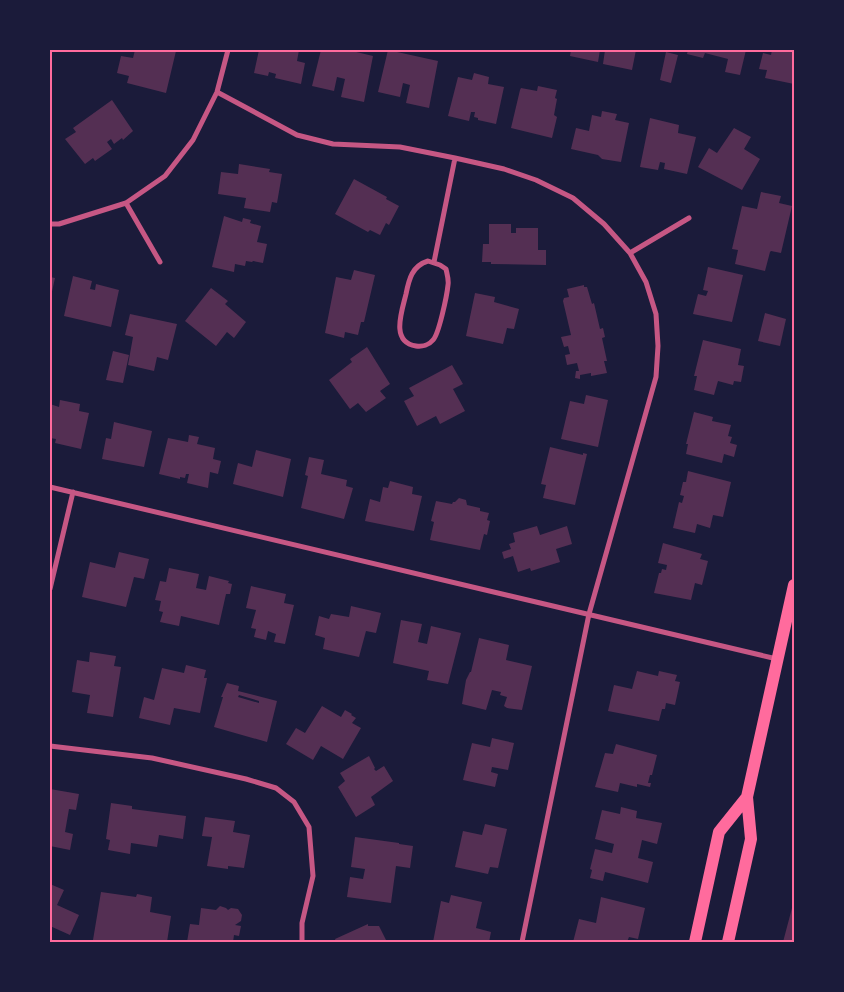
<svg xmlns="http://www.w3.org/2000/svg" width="844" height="992" font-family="Karla,sans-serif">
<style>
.building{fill:#542f53;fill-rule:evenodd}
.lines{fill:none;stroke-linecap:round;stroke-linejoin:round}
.minor{stroke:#c65784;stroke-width:5}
.primary{stroke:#ff6b9d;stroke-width:12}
.neatline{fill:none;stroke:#ff6b9d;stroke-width:2}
</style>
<rect width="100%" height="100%" fill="#1b1b3a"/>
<path class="building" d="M135,50L176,51L166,93L127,83L129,76L117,73L121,56L133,58Z
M259,50H299L297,61L305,63L301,84L275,78L276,74L269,72L268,76L254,73Z
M321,50H348L373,56L364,102L341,97L345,79L337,77L334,91L312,86Z
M388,50L438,61L429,108L406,103L410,85L403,83L400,97L378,92Z
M571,50H600L598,62L570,56Z
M605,50H636L632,70L603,64Z
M688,50H746L740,75L725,72L728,59L705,53L703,58L687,54Z
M772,50H794V84L765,78L767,70L759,69L763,53L771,55Z
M666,52L678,55L671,83L660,80Z
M474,73L489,77L488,84L504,87L496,124L478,120V118L474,117L475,112H471L469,121L448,116L458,77L472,80Z
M538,86L557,90L555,98L557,99L554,115L557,117L552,138L511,128L520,90L521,88L537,91Z
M112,100L133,131L123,140L122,138L114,144L111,139L107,142L112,149L95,161L93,158L85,164L65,139L76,132L73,128Z
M602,111L617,114L615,120L629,123L621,162L602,159L598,155L571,149L576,128L589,131L592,115L601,117Z
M650,118L679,125L678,133L696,137L687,174L664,169L665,163L660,162L658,170L640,167Z
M734,128L751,137L744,149L760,159L742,190L698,167L709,148L717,153Z
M239,164L270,169L269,172L282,174L277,203L272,202L270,212L244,208L246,198L218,194L221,172L238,174Z
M354,179L387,197L386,199L399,206L389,225L386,223L380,235L370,230L368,232L335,214Z
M761,192L781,196L779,203L792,206L781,253L771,251L770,252L765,271L735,264L738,250L732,249L742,206L757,209Z
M224,216L242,222L243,218L251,220L250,223L261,226L257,242L267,244L263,263L253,261L252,262L246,261L245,266L235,264L234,272L212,267Z
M489,224H511V233H516V228H538V250H546V265L491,264V262H482L483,244H489Z
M708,267L743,275L732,322L693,314L698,294L706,296L708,291L703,290Z
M354,270L375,275L364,322H361L358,335L345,332L344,338L325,333L336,277L351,280Z
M73,276L92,281L90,289L95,290L96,284L119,290L111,327L64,316Z
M50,277L55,278L51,296H50Z
M584,285V287H587L592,304L594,303L600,329L603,328L605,337L602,338L607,361H604L607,373L591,376V373L580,375V379L575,378L576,371H579L577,363L567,365L565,355L570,354L568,346L564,347L561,337L571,335L563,301L564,298L569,297L567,289Z
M211,288L228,301L225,304L246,322L234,338L227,332L216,346L185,321Z
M475,293L495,297L494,302L519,309L514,329L507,328L503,344L466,336Z
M765,313L786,319L780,346L758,341Z
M130,314L177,324L168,360L157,357L154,371L128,365L133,337L125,335Z
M703,340L741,349L738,365L744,366L741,382L734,381L733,385L718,381L714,395L694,390L697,376H694Z
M367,347L390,384L380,391L386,398L366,412L358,403L350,409L329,380L352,362L350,359Z
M113,351L129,355L123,383L106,380Z
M452,365L463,384L453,389L465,411L440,424L436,416L417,426L404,401L414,396L409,388Z
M586,395L608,400L598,447L561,439L570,401L584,404Z
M60,400L80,404L79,411L89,413L81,449L55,443L56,439L50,438V404L59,407Z
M694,412L713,417L712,421L731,425L728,436L732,437L730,443L737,445L734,457L724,454L722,463L686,454L688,444H686Z
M114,422L152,431L144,467L102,459L106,438L111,439Z
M189,435L199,437L197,444L215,448L213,459L221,461L218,474L210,472L208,488L187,483L189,474H186L185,478L180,477V479L159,474L168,438L188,442Z
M550,447L583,455V453L587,454L575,505L543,498L546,485L541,484Z
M256,450L291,459L283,497L233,484L238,463L252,467Z
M309,457L324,460L321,474L347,480L346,486L353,488L344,519L301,508L308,476L305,475Z
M688,471L731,482L723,517L713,515L710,528L697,524L695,533L673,528L679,502L682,503L684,496L680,495L683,482H686Z
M390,481L413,487L412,494L422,496L414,531L365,521L370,499L380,502L383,487L388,488Z
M459,498L466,500L467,505L480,508V511L489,513L487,520L490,521L487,535L484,534L480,550L430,540L434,522L431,521L436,501L452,504L453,502H455Z
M537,526L540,535L567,526L572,544L556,549L560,562L531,571L530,568L518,572L513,556L504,559L502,552L511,549L509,544L515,542L513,533Z
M663,543L702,554L700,559L708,561L702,585L695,583L691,600L654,593L659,573H661L662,569L666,570L667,565L658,563Z
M119,552L149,559L144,579L134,577L126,607L82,597L90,562L115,568Z
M169,568L199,574L196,588L206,590L209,576L229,581L228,583L232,584L230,594H226L219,625L181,616L179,626L160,622L163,612L159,611L161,601L155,600L160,581L166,582Z
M251,586L286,594L284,603L294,605L285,644L274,642L276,634L273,633L268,631L266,640L254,637L256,629L251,628L256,610L246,608Z
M351,606L381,613L376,633L366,631L359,657L323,649L325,638L315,635L319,616L329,619L331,614L349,617Z
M401,620L422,624L418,642L427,644L431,626L461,633L448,684L427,680L429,671L393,663Z
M479,638L509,645L506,660L532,666L522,710L507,708L504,706L507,697L500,695L501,692L492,690L486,710L462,704L466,680L470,672H471Z
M90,652L116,656L114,666L121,667L113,717L87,713L90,695L72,692L77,660L89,662Z
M186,665L206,670L204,678H207L200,713L174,708L170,725L139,718L144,697L154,700L162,668L184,673Z
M637,671L658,676L659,671L677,675L675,681L680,682L675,705L666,703L665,709H662L659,721L608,711L614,685L632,689Z
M227,683L239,686L238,691L277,701L267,742L214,727L223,697H221ZM239,695L259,701V703L238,697Z
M322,706L341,717L345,710L352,714L351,715L356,718L352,723L361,728L343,759L321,746L313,760L286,744L296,728L305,733Z
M492,738L514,743L508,770L492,767L491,772L498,774L495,787L463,780L472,743L490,747Z
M616,744L657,755L652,775H650L648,783H651L650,787L637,784V787L620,783L618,792L595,787L605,753L613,754Z
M369,756L375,768L374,769L376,771L384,766L393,781L371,797L375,805L356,817L338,787L345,781L340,773Z
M50,789L79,794L76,810L69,809L65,832L73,834L70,850L50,846Z
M111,803L132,806V809L186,816L183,839L159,835L157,847L131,843L130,854L108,850L110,840L106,839Z
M621,807L637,811L636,818L662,823L657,844L642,840L638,858L653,862L648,883L605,872L603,881L590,878L592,870L590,869L595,849L612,853L614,844L595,839L602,810L620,814Z
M205,817L235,821L233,832L250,835L244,868L228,866V869L207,866L212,837L202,836Z
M485,824L507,829L498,868L490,867L488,874L455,867L463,831L482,835Z
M355,837L399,843V844L413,846L410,868L396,866L391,903L347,897L350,877L363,879L365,869L351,867Z
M50,884L64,890L57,905L79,915L70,935L50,926Z
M101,892L136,897L137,894L152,897L150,912L171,916L167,942H108L93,940Z
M451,895L482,902L476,928L491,932L489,942H433L441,901L449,903Z
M601,897L645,908L638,939L629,937L627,942H573L579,919L596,923Z
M220,906L226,908L228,910L231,908L238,909L242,915L241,921L235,925L241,926L239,936L234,935L233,942H187L190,924L199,925L201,908L216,910Z
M792,908L794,909V942H783Z
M368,924V926H379L387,942H336L335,939Z"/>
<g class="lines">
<path class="minor" d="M217,92L297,135L333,144L400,147L455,158L504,169L536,180L573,198L604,224L630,253L646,282L656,314L658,346L656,377L589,614L522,942
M126,203L160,262
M50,224H59L126,203L165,176L193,140L217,92L228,50
M630,253L689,218
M428,261L440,265L446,269C447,274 449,280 448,285C447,295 439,334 433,340C429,345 422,347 416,346C390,342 402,311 406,294C409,279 412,266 428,261Z
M434,262L455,158
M50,487L777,659
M50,589L73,492
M50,746L152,758L246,779L276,788L294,802L309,827L313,876L302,923V942"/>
<path class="primary" d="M695,942L719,832L747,797
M728,942L751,839L747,797L794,585"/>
</g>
<rect width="844" height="992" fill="none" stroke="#1b1b3a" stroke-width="102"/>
<rect x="51" y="51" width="742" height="890" class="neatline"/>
</svg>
